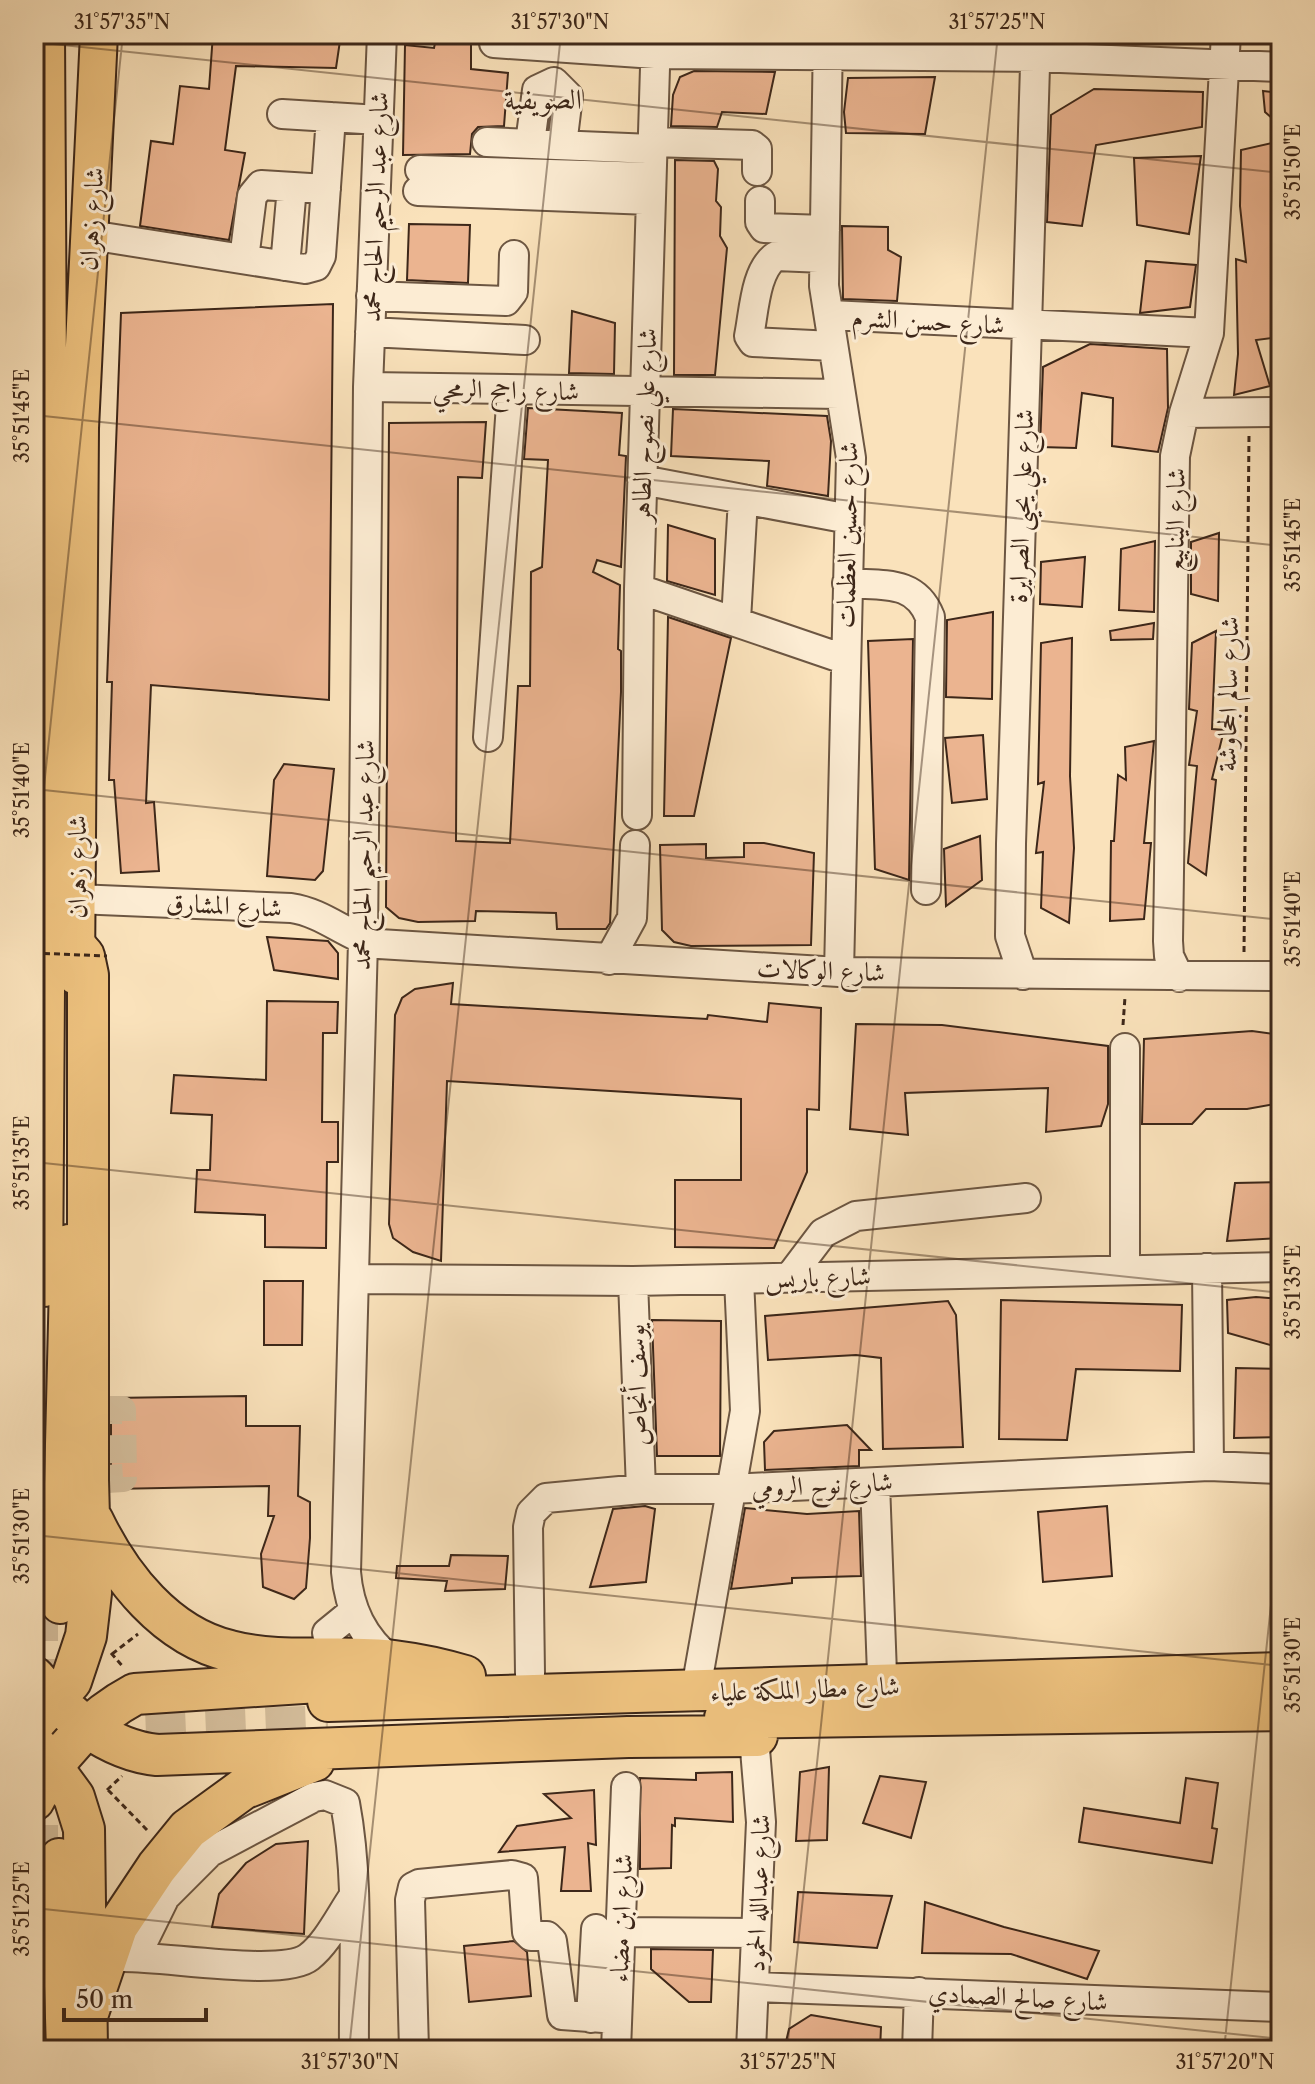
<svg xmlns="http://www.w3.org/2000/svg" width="1315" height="2084" font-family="'Libre Caslon Text',Amiri,serif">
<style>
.building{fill:#ebb490;stroke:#3d2719;stroke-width:2}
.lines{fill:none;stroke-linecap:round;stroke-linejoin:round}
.minor-tunnel{stroke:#d4bd9b;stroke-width:28;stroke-dasharray:28 14;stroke-linecap:butt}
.major-tunnel{stroke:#d4bd9b;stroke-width:36;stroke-dasharray:36 18;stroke-linecap:butt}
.highway-tunnel{stroke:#d4bd9b;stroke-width:40;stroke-dasharray:40 20;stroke-linecap:butt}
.minor-casing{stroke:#6c5642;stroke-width:32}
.major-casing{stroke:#3d2719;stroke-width:40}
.highway-casing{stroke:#3d2719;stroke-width:44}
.path{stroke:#3d2719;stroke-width:3;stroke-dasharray:6 4;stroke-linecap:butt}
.minor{stroke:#fcecd3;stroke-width:28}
.major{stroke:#edc17e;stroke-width:36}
.highway{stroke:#edc17e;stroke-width:40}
.path-bridge{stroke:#3d2719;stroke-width:3;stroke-dasharray:6 4;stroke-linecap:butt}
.ticks{fill:none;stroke:#3d2719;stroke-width:2;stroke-opacity:0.45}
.labels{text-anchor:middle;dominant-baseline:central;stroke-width:6;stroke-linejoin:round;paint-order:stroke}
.street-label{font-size:26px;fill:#3d2719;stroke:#fcecd3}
.neighbourhood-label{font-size:28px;fill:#3d2719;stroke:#fcecd3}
.neatline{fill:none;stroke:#3d2719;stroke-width:3}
.ticks-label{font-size:20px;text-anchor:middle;fill:#3d2719}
</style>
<rect width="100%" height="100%" fill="#fae2bb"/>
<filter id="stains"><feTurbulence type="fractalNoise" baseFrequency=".0025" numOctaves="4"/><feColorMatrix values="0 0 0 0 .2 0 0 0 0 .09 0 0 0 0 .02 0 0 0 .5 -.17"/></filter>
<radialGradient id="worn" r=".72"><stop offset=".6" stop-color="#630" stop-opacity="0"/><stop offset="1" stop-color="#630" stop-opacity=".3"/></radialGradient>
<path class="building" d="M213,34H341L336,68L236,66L225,150L245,153L229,240L140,226L151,141L173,144L180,86L209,89Z
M437,34H471V69L508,73L504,126L478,127L472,134L470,154L403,155L405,45L434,48Z
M694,71L775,72L766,114L722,112L717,127L671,126L673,95L680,77Z
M935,77L925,134L846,133L844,112L848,78Z
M1094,89L1203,92L1202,127L1096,145L1082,226L1047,222L1051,115Z
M1263,91L1281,93V126L1265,112Z
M1281,141L1276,208L1281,209L1272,338L1256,340L1270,386L1234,395L1238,354L1236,259L1246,262L1240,206L1241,150Z
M1201,156L1189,234L1137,225L1134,158Z
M675,160L714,161L718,169L716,201L721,207L720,236L727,248L715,375H674Z
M409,224L470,225L468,283L407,280Z
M842,226L888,227V250L901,257L897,301L843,299Z
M1146,261L1196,265L1190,307L1140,313Z
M333,304L329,700L151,685L146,803L154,802L159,871L121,873L114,780H109L112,682H107L121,313Z
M572,311L615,323L614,374L569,373Z
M1090,344L1167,349L1168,408L1158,452L1112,446L1113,398L1082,393L1076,448L1040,447L1043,367Z
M528,408L622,413L619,455L626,456L621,567L597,560L593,572L620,585L618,649L621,651V692L610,923L606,929H557L556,913L476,911L475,921L418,922L399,918L386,907L389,423L486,422L482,478L458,477L456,841L510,843L518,686H530L531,572L542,567L548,460L524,459Z
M673,409L827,416L831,441L828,496L767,486L769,461L671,456Z
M668,525L715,539V595L667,581Z
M1219,533L1218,601L1191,594V542Z
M1155,541L1154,612L1119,610L1121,549Z
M1085,557L1082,607L1040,604L1041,562Z
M993,612L992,699L946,697L947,620Z
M668,617L731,638L694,816H664Z
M1154,623L1153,639L1111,640L1110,631Z
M1216,631L1212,729L1224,730L1212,779L1216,780L1206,875L1188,863L1197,766L1189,765L1197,711L1189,709L1192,643Z
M1072,638L1070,776L1074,848L1069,923L1041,908L1043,852L1036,853L1044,782L1038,784L1041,643Z
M913,639L909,880L875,869L868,641Z
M983,735L987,799L952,803L945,738Z
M1154,741L1144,843H1151L1144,919L1110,921L1111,841H1114L1118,775L1126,780L1125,747Z
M284,764L334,769L323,871L315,880L267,876L274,780Z
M980,836L982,880L946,906L944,849Z
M744,843H764L814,853L811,945L691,946L674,942L662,930L660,845L706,844V858L744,857Z
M267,937L328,941L338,953V979L274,970Z
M453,983L451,1004L707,1019L708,1015L767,1022L769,1003L821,1008L819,1110L807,1109V1172L774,1248L675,1247V1180H741V1099L447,1081L441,1261L413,1252L393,1238L389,1224L395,1015L402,998L415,989Z
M267,1001L338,1002L337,1033H323L322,1122H338V1162H327L326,1248L265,1247V1215L195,1212L197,1170H210L212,1115L171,1113L174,1075L266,1080Z
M856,1024L942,1025L1108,1046V1104L1101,1126L1046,1132L1048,1088L905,1093L908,1135L850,1129Z
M1252,1031L1281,1035V1103L1247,1109H1206L1192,1124H1142L1144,1039Z
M1281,1182V1238L1227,1241L1235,1183Z
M264,1281H303L302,1345H264Z
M1256,1297L1281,1299V1348L1228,1333L1227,1300Z
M1001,1300L1182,1305L1180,1371L1076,1369L1067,1440L999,1439Z
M948,1301L956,1315L963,1447L883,1449L881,1358L856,1355L768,1360L765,1316Z
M652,1320L721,1321L720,1456H657Z
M1236,1368L1281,1369V1437L1234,1438Z
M246,1396V1426H300L298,1496L310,1502V1538L306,1588L294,1599L263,1587L261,1554L274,1516H268L269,1486L111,1489V1398Z
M847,1425L871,1450H859V1466L765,1470L764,1442L774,1431Z
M645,1506L655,1509L646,1582L590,1587L613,1509Z
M1107,1506L1112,1576L1043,1582L1038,1512Z
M745,1508L807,1514L859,1511L861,1576L792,1578V1583L731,1589Z
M451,1555L508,1556L505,1589L445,1591L447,1581L396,1578L397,1566H449Z
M829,1767L827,1840L796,1841L800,1772Z
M732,1772L733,1822L675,1818V1826L672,1825L671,1868L640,1869V1778L696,1780V1773Z
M880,1776L926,1782L911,1838L863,1823Z
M1186,1778L1218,1783L1212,1828L1217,1829L1212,1863L1079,1842L1084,1808L1180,1823Z
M594,1790L596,1845L588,1843L591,1891H561L565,1847L499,1852L517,1826L571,1818L544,1794Z
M308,1841L304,1934L212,1927L219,1894L246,1863L276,1844Z
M798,1892L892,1896L877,1948L794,1942Z
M925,1902L1004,1927L1099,1951L1087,1979L1011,1954L922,1953Z
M514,1941L527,1952L531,1996L469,2002L464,1946Z
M651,1949L713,1950L711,2002H689L651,1969Z
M811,2015L881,2027L880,2050H784L789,2029Z"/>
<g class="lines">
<path class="minor-tunnel" d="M105,1410H122L123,1478L107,1479"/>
<path class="major-tunnel" d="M40,1605V1708
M40,1771V1858"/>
<path class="highway-tunnel" d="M86,1735L328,1725"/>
<g class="minor-casing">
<path id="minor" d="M382,34L368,387L363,941L346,1572C349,1609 363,1638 392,1661
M828,34L824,286L851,458L839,972
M494,43L655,54L1036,57L1281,67
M282,114L379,120
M487,142L652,149
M652,142L752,145L757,149V171
M530,143L537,90L554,82L568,96L562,145
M420,170L651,177
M418,191L650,200
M760,201V222L764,228L825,230
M90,235L305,269L316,266L321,256L331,117
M824,258L776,256C755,270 754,312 749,336L753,342L833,346
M244,259L252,196L261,185L326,189
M285,266L292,187
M371,296L506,301L513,292L514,255
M830,315L1209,333
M370,332L525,340
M368,387L839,394
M1184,413L1281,412
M642,480L849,519
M847,583C882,586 915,579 930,617L926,890
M639,589L844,659
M736,620L743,499
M488,737L512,390
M637,815L639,589L656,35
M76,899L291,908C325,913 347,937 379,944L839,972L1281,976
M609,960L632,918L635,845
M1023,975L1010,936L1011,844L1036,34
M1179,977L1169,956L1168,941L1175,456L1184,413L1209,333L1226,34
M1207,1268L1209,1466
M1125,1269V1048
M789,1278L823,1233L856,1216L1026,1198
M355,1279L633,1281L1281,1267
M633,1281L641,1489
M875,1483L882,1674
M327,1633L354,1611
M699,1672L745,1411L739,1279
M530,1674L528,1527L531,1513L546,1498L641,1489H730L1209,1466L1281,1469
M620,1932L756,1933
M136,1956L165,1897L210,1852L314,1797L325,1795L345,1803C360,1883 353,1969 354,2050
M119,1957C159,1955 283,1978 309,1957C327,1943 340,1916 353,1897
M755,1987L1281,2007
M591,2018L596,1929
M414,2050L410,1900L413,1887L419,1884L512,1875L523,1878L527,1932L531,1936H547L552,1941L562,2015L617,2019
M616,2050L626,1787
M751,2050L761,1822L754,1737
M917,2050L919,1992"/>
</g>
<g class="major-casing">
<path id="major" d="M76,976L80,428L99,34
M44,1288L49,541L46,34
M60,1605L69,1243
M59,1857L65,2050"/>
</g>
<g class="highway-casing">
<path id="highway" d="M34,966L48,949
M93,1521C120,1577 166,1636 230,1651C283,1665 340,1654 394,1661C418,1664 442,1669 465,1676
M34,1677C65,1714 108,1750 157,1755L628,1737L757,1736
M328,1701L1281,1673
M725,1718L1281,1710
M34,1723L71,1681L86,1636L91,1593L88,1480V975L84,956L77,948
M38,1748L74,1797L84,1829L87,2050
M34,1800C55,1755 92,1717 135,1694L364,1679
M87,2016L117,1927L157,1867L188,1829L243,1789L314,1761"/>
</g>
<path class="path" d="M1244,952L1249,435
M1123,1025L1125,997
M111,1653L124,1668
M112,1654L138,1634
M107,1790L122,1776
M108,1790L147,1830"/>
<use href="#minor" class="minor"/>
<use href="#major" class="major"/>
<use href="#highway" class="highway"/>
<path class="path-bridge" d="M34,953L107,956"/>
</g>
<path class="ticks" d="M34,42L1281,173M34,415L1281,546M34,789L1281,920M34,882L123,34M34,1162L1281,1293M34,1535L1281,1666M34,1908L1281,2039M349,2050L561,34M787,2050L998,34M1224,2050L1281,1510"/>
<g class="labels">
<g class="street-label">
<text transform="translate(375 207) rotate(-88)">شارع عبد الرحيم الحاج محمد</text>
<text transform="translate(91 219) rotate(-86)">شارع زهران</text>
<text transform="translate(928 321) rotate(3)">شارع حسن الشرم</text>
<text transform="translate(506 390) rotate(1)">شارع راجح الرمحي</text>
<text transform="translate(644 425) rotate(-88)">شارع علي نصوح الطاهر</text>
<text transform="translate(1021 506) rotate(-88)">شارع علي يحيى الصرايرة</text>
<text transform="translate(1175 520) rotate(-89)">شارع الينابيع</text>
<text transform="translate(847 535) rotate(-89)">شارع حسين العظمات</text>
<text transform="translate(1228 694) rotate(-89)">شارع سالم الجحاوشة</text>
<text transform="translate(363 855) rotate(-89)">شارع عبد الرحيم الحاج محمد</text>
<text transform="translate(77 867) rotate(-90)">شارع زهران</text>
<text transform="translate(224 905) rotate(3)">شارع المشارق</text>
<text transform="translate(821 970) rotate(2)">شارع الوكالات</text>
<text transform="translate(818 1277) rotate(-1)">شارع باريس</text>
<text transform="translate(637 1385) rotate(-92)">يوسف أنجاص</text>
<text transform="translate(822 1485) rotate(-3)">شارع نوح الرومي</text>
<text transform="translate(805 1689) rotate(-2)">شارع مطار الملكة علياء</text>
<text transform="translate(758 1893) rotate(-88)">شارع عبدالله الحمود</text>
<text transform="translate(621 1918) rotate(-88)">شارع ابن مضاء</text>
<text transform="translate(1018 1997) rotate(3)">شارع صالح الصمادي</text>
</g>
<g class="neighbourhood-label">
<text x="543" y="99">الصويفية</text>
</g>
</g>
<rect width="1315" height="2084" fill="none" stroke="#fae2bb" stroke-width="88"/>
<path d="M64 2008v12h142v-12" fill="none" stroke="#3d2719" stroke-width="4"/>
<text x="76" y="2008" font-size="24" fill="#3d2719" stroke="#fcecd3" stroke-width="6" paint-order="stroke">50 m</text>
<rect x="44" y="44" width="1227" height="1996" class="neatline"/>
<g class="ticks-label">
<text x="122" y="29">31°57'35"N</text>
<text x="560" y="29">31°57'30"N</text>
<text x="997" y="29">31°57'25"N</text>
<text transform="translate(1293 172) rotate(-90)" y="7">35°51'50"E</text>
<text transform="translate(22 416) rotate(-90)" y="7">35°51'45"E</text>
<text transform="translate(1293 545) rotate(-90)" y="7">35°51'45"E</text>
<text transform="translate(22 790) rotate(-90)" y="7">35°51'40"E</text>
<text transform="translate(1293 919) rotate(-90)" y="7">35°51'40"E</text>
<text transform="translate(22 1163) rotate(-90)" y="7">35°51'35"E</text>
<text transform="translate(1293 1292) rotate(-90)" y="7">35°51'35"E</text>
<text transform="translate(22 1536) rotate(-90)" y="7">35°51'30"E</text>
<text transform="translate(1293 1665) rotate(-90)" y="7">35°51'30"E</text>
<text transform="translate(22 1909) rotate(-90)" y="7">35°51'25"E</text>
<text x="350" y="2069">31°57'30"N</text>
<text x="788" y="2069">31°57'25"N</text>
<text x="1225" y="2069">31°57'20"N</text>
</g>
<rect width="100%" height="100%" filter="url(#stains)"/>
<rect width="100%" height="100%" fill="url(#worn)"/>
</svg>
